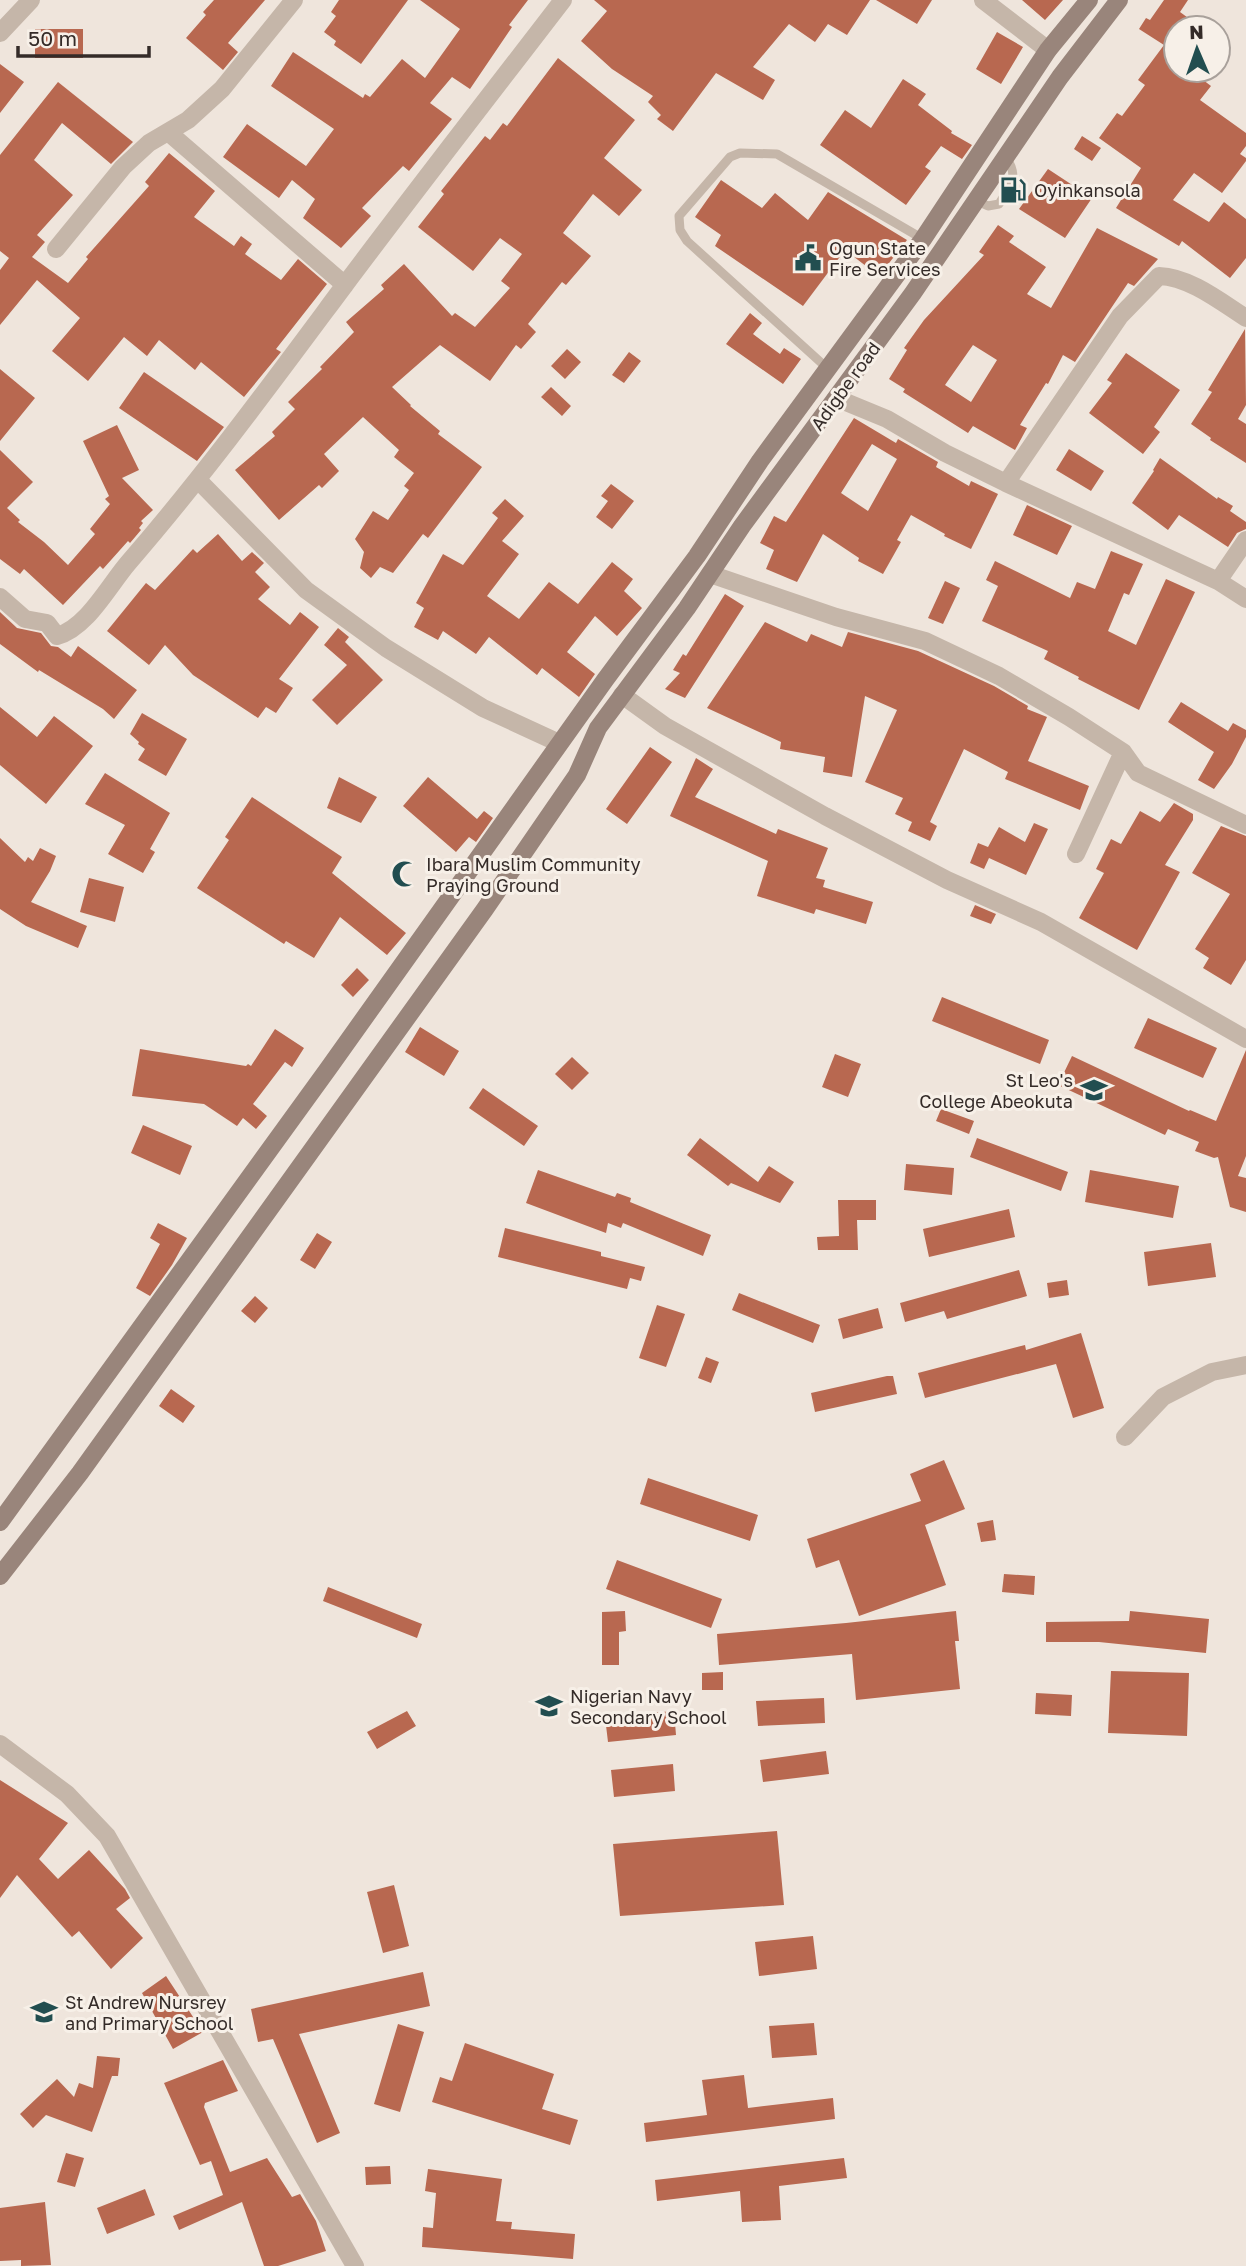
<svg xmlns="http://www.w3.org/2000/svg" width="1246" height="2266" font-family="'Golos Text',sans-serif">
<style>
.building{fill:#b86850;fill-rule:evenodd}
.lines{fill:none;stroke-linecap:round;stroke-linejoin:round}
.lane{stroke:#c5b6a9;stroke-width:9}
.street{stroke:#c5b6a9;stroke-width:18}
.secondary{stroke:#99857b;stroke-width:18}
.labels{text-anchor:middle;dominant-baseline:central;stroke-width:6;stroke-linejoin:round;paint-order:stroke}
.poi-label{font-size:18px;fill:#342b28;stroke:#f7f0e8;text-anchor:start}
.street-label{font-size:18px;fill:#342b28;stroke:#f7f0e8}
</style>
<rect width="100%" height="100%" fill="#efe5dc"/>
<path class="building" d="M214,0H265L228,43L238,52L223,70L186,38L206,15L203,12Z
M339,0H408L361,64L334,45L336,41L324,32L336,16L331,12Z
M420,0H528L509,25L512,27L470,89L452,77L430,103L452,119L409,171L403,166L362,208L371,216L341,248L303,218L315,199L292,180L279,198L223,157L247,124L306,166L334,129L271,86L293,52L363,98L365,94L370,97L402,59L425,78L460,29Z
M594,0H870L847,35L828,24L815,42L789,24L753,67L775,80L763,100L716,73L673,131L657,119L661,115L648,102L653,96L612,69L581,41L607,11Z
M876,0H932L917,24Z
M1022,0H1063L1045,20Z
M1164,0H1188L1180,12L1202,28H1176V70H1190L1211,86L1200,100L1246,133V146L1240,154L1246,158V161L1222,193L1194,173L1173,200L1209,222L1224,202L1246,219V258L1230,278L1182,241L1179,246L1116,208L1141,168L1099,138L1117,113L1122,116L1145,85L1138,80L1164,45L1139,29L1146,18L1150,20Z
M35,29H83V58H35Z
M997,32L1023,47L1001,84L976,69Z
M558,58L635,120L604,158L642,190L619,216L593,194L563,233L591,256L566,285L562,282L528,324L536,332L521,349L516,345L490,381L440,345L392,387L411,405L410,406L440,431L438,434L482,467L428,538L423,534L393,573L380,567L371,578L360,568L364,552L355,539L373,511L388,520L409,490L404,486L414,473L394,457L399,450L363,417L324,454L339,471L322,488L319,485L279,520L235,470L275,436L272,432L295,409L288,402L322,369L320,367L354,332L346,322L384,289L381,285L404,264L452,316L455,313L475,327L510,288L501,281L522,254L500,238L473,271L418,227L444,194L441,191L485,136L490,140L503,123L507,126Z
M0,64L24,82L0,113Z
M903,79L926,94L918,105L952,131L951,133L972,145L962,159L941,146L925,167L931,171L906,205L820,145L845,110L871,128Z
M58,82L133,142L111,164L62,123L34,160L73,195L37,235L45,242L32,257L68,283L88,259L86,257L149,186L145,182L169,153L215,191L194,217L234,246L241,236L252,244L245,254L281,280L298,259L327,284L276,349L281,352L244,397L201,362L195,370L159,340L147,356L124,337L88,381L52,351L80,318L37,280L0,325V270L9,258L0,251V155Z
M1082,136L1101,148L1092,161L1074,149Z
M1048,169L1092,198L1065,238L1019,209Z
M721,180L762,208L775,193L808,220L828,192L907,240L879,276L845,250L803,306L715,246L721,235L695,217Z
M998,225L1014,236L1009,242L1046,267L1027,294L1051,308L1097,228L1158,259L1134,286L1128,283L1075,362L1063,355L1048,384L1046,383L1020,425L1027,428L1015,450L973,426L968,433L903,392L905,389L889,379L907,350L904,348L924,320L984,255L979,252ZM973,345L997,360L971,402L945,385Z
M750,313L762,323L753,334L780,354L784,348L801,359L783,384L726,344Z
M1245,329L1246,405L1238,419L1246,424V463L1210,440L1211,438L1191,424L1212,392L1208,390Z
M567,349L581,362L565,379L551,366Z
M629,352L641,361L624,383L612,375Z
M1126,353L1180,390L1154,427L1160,432L1143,454L1089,413L1112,383L1107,380Z
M0,369L35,398L0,441Z
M144,372L224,427L197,461L119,408Z
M551,387L571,406L562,416L541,397Z
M854,418L896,443L898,439L938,462L936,467L969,486L971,481L998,494L971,549L944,536L945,534L911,515L897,540L901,542L883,574L858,561L859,558L823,534L797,582L766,569L774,550L760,543L774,516L786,522ZM872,444L897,459L868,511L841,493Z
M117,425L139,470L122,478L153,510L141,521L143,523L139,528L141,530L130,543L128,541L103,569L100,566L63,605L24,569L20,574L0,559V450L33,482L7,508L20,520L18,522L44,542L68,565L95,534L90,529L110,504L105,499L109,496L83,441Z
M1069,449L1104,471L1091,491L1056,470Z
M1160,458L1217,499L1218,497L1233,506L1230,511L1246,522V529L1237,533L1228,547L1179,515L1168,530L1132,503L1154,471L1153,470Z
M611,484L634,501L612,529L596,517L608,501L601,496Z
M505,499L524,516L502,541L519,554L487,596L519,619L549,582L578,604L612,562L633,579L624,591L642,608L617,636L595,616L567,652L595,674L579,697L542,668L537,675L489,637L476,654L443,631L438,640L414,627L424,608L416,603L443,554L463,565L498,518L492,513Z
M1027,505L1072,526L1057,555L1013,535Z
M218,534L242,561L252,552L264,563L255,572L270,587L258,599L290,625L300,612L319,627L279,679L293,688L276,713L266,707L258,718L193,675L165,645L149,665L107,631L146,583L155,590L193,549L197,553Z
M1111,551L1143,564L1129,595L1124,593L1108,631L1136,645L1166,579L1195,592L1139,710L1078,679L1079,677L1044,659L1048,651L982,621L998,586L986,580L995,561L1070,598L1077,582L1095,589Z
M945,581L960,588L943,624L928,618Z
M725,594L744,606L685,698L665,689L680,673L673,670L683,654L686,656Z
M0,612L17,628L41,633L51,646L58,647L71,657L78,646L137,690L114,719L103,709L39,670L38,672L0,644Z
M765,622L807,642L811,634L842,647L848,632L918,651L994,686L1028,706L1027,709L1047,717L1028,761L1089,786L1080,810L1005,779L1008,772L964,749L930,822L937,826L930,841L908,831L912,822L895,814L903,798L865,782L897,710L865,696L852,777L823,772L825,757L780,749L781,742L707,708Z
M338,628L349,637L345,642L383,680L337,725L312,700L347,665L324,645Z
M1181,702L1228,731L1233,723L1246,730V737L1232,764L1214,789L1198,780L1214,752L1168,722Z
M0,707L37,737L54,716L93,746L46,804L0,765Z
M142,713L187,739L166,776L138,760L145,749L138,744L139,742L130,734Z
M650,747L672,762L627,824L606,809Z
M696,758L713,769L695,797L776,834L778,829L828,848L816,878L825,880L823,887L873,902L866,924L816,909L814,914L757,896L768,861L670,816Z
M105,773L170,813L150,849L155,852L143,873L108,854L125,825L85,804Z
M339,777L377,797L361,823L327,808Z
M428,777L477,819L484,811L493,818L476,842L469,837L456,852L403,806Z
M252,797L342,857L332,873L406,933L387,955L340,917L314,958L286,941L284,944L197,888L229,840L225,837Z
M1174,803L1193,814V820L1165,865L1180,872L1137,950L1079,918L1104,873L1096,869L1111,839L1121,844L1140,811L1160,822Z
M1034,823L1048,829L1026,875L989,858L984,869L970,863L978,843L988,847L999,827L1025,842Z
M1221,826L1246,836V960L1231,985L1203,968L1209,958L1195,949L1230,894L1192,873Z
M0,838L25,862L28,857L33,861L40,848L56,856L50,871L31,902L87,926L78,948L26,926L0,909Z
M89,878L124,887L115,922L80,912Z
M975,905L996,914L991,924L970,916Z
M357,968L369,980L353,997L341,985Z
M942,997L1049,1040L1040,1064L932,1021Z
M1148,1018L1217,1048L1203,1078L1134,1048Z
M420,1027L459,1051L444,1076L405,1052Z
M275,1029L304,1048L292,1067L285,1062L253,1104L267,1116L256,1129L243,1118L237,1126L204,1104L132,1096L140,1049L246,1066L248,1064L251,1066Z
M1246,1050V1156L1238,1176L1246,1178V1212L1230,1207L1218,1157L1214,1158L1195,1151L1199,1142L1168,1129L1165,1135L1058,1085L1072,1056L1189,1111L1190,1110L1216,1121Z
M835,1054L861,1064L848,1097L822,1087Z
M572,1057L589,1073L572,1090L555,1074Z
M483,1088L538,1126L524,1146L469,1108Z
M941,1109L974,1121L969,1134L936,1121Z
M143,1125L192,1146L180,1175L131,1153Z
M700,1138L758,1182L769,1166L794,1182L780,1203L731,1183L728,1186L687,1155Z
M977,1138L1068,1172L1061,1191L970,1157Z
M906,1164L954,1168L952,1195L904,1190Z
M538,1170L615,1197L617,1193L631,1198L630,1202L711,1235L703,1256L623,1223L621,1228L608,1223L606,1233L526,1203Z
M1090,1170L1179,1186L1173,1218L1085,1202Z
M838,1200H876V1220H857L858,1250H818L817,1237L839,1236Z
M1009,1209L1015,1237L929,1257L923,1229Z
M158,1223L187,1238L172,1265L150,1296L136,1288L160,1244L150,1238Z
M505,1228L601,1252V1256L645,1267L641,1281L630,1278L627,1289L498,1257Z
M317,1233L332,1242L315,1269L300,1260Z
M1211,1243L1216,1277L1148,1286L1144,1252Z
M1019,1270L1027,1296L947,1319L944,1311L905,1322L900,1303Z
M1067,1280L1069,1295L1049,1298L1047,1283Z
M739,1293L820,1325L813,1343L732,1310Z
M255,1296L268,1308L255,1323L241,1311Z
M657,1305L685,1314L666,1367L639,1358Z
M878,1308L883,1328L843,1339L838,1319Z
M1081,1333L1104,1408L1073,1418L1056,1364L925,1398L918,1373L1025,1345L1026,1350Z
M706,1357L719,1362L711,1383L698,1378Z
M887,1376H893L897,1394L815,1412L811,1393Z
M171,1389L195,1406L183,1423L159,1406Z
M944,1460L965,1509L925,1525L946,1585L859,1616L839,1560L816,1568L807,1539L921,1501L910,1474Z
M648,1478L758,1515L750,1541L640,1504Z
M993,1520L996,1540L981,1542L977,1523Z
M617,1560L722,1599L711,1628L606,1589Z
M1004,1574L1035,1576L1034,1595L1002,1592Z
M328,1587L422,1624L417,1638L323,1601Z
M625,1611L626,1631L619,1632V1665H602V1612Z
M956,1611L959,1641H955L960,1689L856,1700L852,1654L719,1665L717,1634L846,1623Z
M1130,1611L1209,1619L1206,1653L1099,1642H1046V1622L1129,1621Z
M1111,1671L1189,1673L1187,1736L1108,1733Z
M723,1672V1690H702V1673Z
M1036,1693L1072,1695L1071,1716L1035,1714Z
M824,1698L825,1723L758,1726L756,1701Z
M407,1711L416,1726L377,1749L367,1732Z
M674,1711L676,1735L608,1742L605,1717Z
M826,1751L829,1774L763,1782L760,1760Z
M673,1764L675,1791L614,1797L611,1770Z
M0,1780L68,1823L39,1859L58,1879L89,1850L125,1889L130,1898L116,1909L143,1938L111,1969L79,1931L72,1937L17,1875L0,1898Z
M777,1831L784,1905L620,1916L613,1844Z
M394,1885L409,1946L383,1953L367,1892Z
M813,1936L817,1969L759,1976L755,1942Z
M423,1972L430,2006L299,2034L340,2133L317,2143L273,2039L258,2042L251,2009Z
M166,1976L203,2032L173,2049L142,1993Z
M814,2023L817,2055L772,2058L769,2026Z
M398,2024L424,2032L400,2112L374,2104Z
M465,2043L554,2074L542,2109L578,2120L570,2145L432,2102L440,2077L452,2081Z
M97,2056L120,2058L118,2076H112L92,2132L46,2115L33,2128L20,2114L57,2079L74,2097L79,2083L93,2088Z
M223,2060L238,2091L205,2103L204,2107L230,2172L267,2158L292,2197L300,2194L316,2221L326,2251L278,2266H264L242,2202L179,2230L173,2216L223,2195L211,2161L200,2165L164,2083Z
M744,2075L748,2108L833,2098L835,2119L646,2142L644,2123L707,2115L702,2080Z
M66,2153L84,2158L75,2187L57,2182Z
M844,2158L847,2178L779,2186L781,2220L742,2222L740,2191L657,2201L655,2180Z
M390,2166L391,2184L366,2185L365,2167Z
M428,2169L502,2179L496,2221L512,2222L511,2229L575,2234L573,2259L422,2247L423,2227L433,2228L436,2193L425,2191Z
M145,2189L155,2215L107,2234L97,2208Z
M45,2202L51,2265L21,2266V2260L0,2261V2208Z"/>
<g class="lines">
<path class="lane" d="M975,200L988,206L999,204C1010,185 1020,178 1006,157
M827,368L687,241L680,230L679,216L730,157L740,153L777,154L923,239"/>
<path class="street" d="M983,0L1048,50
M0,33L31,0
M168,132L345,285
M56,249L123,167L149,143L188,120L222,89L294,0
M836,398L887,419L945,453L1006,483L1218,581L1246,599
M198,480L306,590L386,648L483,708L559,743
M1006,483L1120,316L1159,276C1190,277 1221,302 1246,318
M710,574L836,617L925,641L999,676L1069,717L1123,752L1138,773L1246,825
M1218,581L1246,540
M0,597L25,619L47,623L57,636C87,628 109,585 129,562C206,473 274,380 344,286C416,190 490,95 563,0
M622,695L665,726L825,816L947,880L1041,922L1246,1039
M1076,854L1123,752
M1125,1437L1163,1397L1212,1372L1246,1365
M0,1744L67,1794L107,1836L355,2266"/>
<path class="secondary" d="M0,1522L328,1069L605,680L697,556L760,461L923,239L1048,50L1089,0
M0,1576L80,1473L485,909L577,775L598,728L687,608L742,526L913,293L1060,77L1119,0"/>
</g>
<defs>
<g id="fuel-bare" transform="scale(2.1)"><path d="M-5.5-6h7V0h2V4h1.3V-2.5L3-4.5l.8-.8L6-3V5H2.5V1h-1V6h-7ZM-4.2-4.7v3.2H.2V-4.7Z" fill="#224e50" stroke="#f7f0e8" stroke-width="2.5" paint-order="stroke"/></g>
<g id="civic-bare" transform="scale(2.1)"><path d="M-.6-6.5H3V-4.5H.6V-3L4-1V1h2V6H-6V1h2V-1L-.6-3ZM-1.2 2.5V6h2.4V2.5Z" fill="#224e50" stroke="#f7f0e8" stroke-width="2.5" paint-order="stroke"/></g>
<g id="mosque-bare" transform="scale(2.1)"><path d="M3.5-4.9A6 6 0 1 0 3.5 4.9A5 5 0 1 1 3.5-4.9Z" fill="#224e50" stroke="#f7f0e8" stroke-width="2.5" paint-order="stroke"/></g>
<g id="school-bare" transform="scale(2.1)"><path d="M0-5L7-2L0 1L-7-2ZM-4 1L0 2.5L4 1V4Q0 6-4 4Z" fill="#224e50" stroke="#f7f0e8" stroke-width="2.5" paint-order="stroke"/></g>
</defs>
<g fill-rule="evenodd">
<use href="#fuel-bare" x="1013" y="190"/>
<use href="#civic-bare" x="808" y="258"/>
<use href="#mosque-bare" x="405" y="874"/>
<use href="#school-bare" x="1094" y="1090"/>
<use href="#school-bare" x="549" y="1706"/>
<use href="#school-bare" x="44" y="2012"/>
</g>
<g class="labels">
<g class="poi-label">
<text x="1034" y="190">Oyinkansola</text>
<text x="829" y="248">Ogun State<tspan x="829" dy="21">Fire Services</tspan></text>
<text x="426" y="864">Ibara Muslim Community<tspan x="426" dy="21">Praying Ground</tspan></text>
<text x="1073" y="1080" text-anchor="end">St Leo's<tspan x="1073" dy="21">College Abeokuta</tspan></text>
<text x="570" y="1696">Nigerian Navy<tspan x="570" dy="21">Secondary School</tspan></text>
<text x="65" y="2002">St Andrew Nursrey<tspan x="65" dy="21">and Primary School</tspan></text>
</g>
<g class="street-label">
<text transform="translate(845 386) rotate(-54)">Adigbe road</text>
</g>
</g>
<g transform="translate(1197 49) rotate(358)"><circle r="33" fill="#f7f0e8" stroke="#a9a19b" stroke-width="2"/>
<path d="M0-5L12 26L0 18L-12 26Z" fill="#224e50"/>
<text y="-10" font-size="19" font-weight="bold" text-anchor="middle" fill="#342b28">N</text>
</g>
<path d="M18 46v10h131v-10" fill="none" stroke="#342b28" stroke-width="3.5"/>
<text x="28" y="46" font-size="21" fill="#342b28" stroke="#f7f0e8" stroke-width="5" paint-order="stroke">50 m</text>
</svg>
